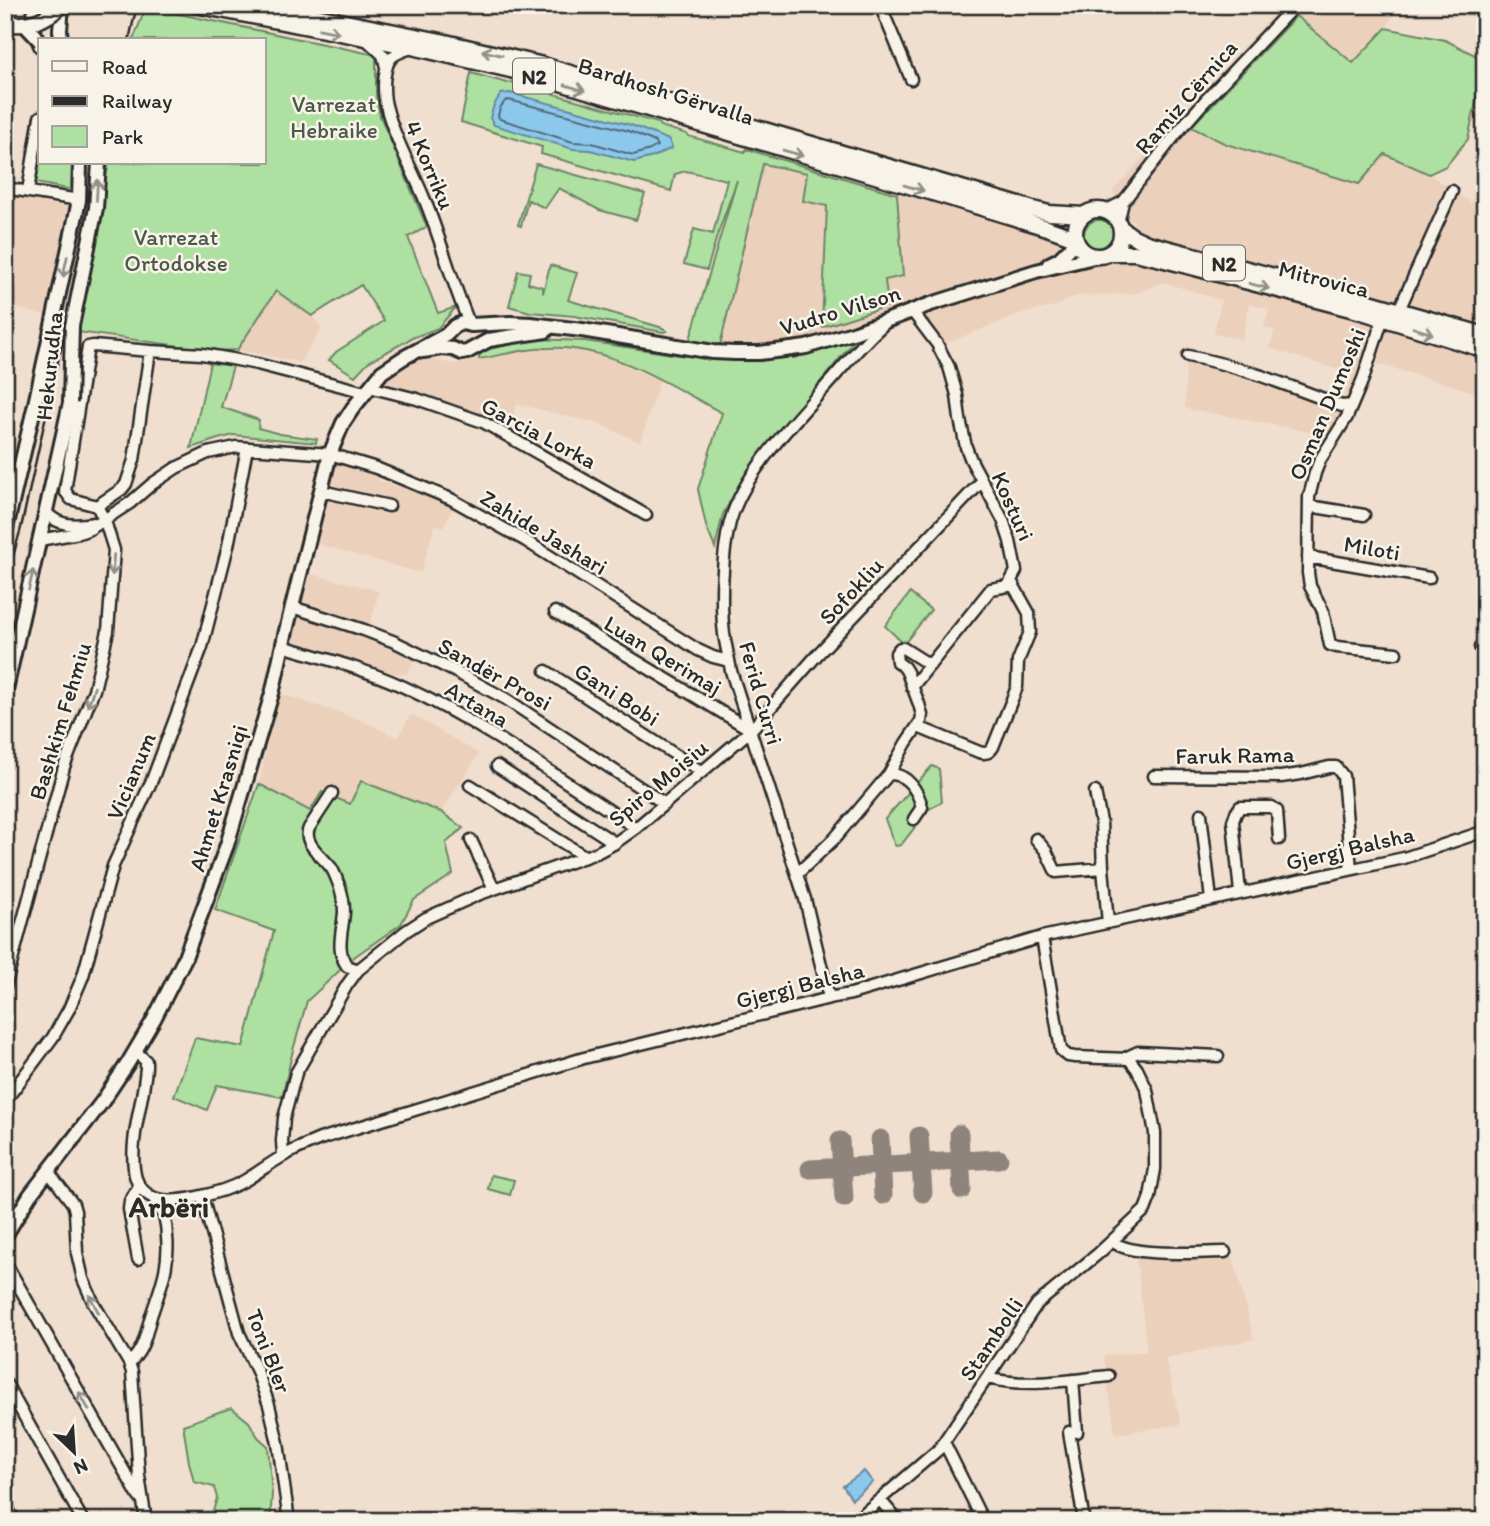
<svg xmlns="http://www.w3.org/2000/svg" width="1490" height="1526" font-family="Itim,sans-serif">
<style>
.built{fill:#ebd0bc}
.green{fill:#aee0a1;stroke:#6c8666;stroke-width:2}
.water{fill:#8cc8ec;stroke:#65899f;stroke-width:2}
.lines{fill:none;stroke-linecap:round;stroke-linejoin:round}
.shore{stroke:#526a78;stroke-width:2}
.taxiway{stroke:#8e847c;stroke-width:19}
.minor-casing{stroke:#2b2b2b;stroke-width:15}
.major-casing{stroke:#2b2b2b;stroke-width:18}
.highway-casing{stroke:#2b2b2b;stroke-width:19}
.minor{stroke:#f7f3e8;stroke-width:10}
.major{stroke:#f7f3e8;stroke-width:12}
.highway{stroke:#f7f3e8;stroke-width:14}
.rail{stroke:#2b2b2b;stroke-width:2.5}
.major-bridge-casing{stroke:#2b2b2b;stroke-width:18;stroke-linecap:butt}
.highway-bridge-casing{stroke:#2b2b2b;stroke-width:19;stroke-linecap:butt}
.major-bridge{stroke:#f7f3e8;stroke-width:12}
.highway-bridge{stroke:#f7f3e8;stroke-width:14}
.oneway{stroke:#918f8a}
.labels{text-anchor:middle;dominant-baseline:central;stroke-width:5;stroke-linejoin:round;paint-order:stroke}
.shield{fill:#f7f3e8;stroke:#686764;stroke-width:2}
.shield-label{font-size:21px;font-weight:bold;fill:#2b2b2b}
.street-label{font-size:23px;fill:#2b2b2b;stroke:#f7f3e8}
.park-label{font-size:23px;fill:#4c5848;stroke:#f7f3e8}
.district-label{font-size:30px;font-weight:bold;fill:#2b2b2b;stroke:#f7f3e8}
</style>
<rect width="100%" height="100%" fill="#f0dece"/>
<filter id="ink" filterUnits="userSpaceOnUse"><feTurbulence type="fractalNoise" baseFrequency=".0143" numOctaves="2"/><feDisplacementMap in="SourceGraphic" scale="14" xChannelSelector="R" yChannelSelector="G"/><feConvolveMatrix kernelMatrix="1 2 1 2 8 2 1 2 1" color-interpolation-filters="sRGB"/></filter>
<g filter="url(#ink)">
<path class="built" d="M1282,5H1398L1386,28L1353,64L1296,16L1191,127L1226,144L1359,184L1384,154L1429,174L1471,203L1485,169V395L1375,363L1342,438L1185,408L1186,346L1343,400L1352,374L1269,348L1275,331L1264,327L1269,309L1249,304L1242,339L1214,334L1221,300L1163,282L1138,293L1075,296L1056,306L1019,314L937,347L917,319L882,332L794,358H717L763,163L808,173L827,206L822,326L885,280L903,275L897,194L950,203L1052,234L1059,241V248L1098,264L1129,261L1134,222L1123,216L1113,191Z
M5,196L73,208L49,316L5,306Z
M276,290L312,316L322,328L300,362L237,350Z
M563,348L600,354L660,380L640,442L596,423L517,404L509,427L496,430L483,422L371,390L410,354L453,364L525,351Z
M330,454L376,468L378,481L418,491L454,506L443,527L435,524L421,573L314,543L307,573L379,591L369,629L420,649L407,674L369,670L288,645Z
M278,693L358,719L398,738L411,714L479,754L441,812L361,781L350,804L310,811L259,784Z
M1135,1246L1231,1249L1254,1339L1165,1358L1181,1424L1115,1434L1104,1356L1147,1351Z"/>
<path class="green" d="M146,7L376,55V96L380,116L427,227L408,237L438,313L456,307L438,328L412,338L368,362L355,376L329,360L336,352L384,321L361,285L312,316L276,291L237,350L216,351L70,331L109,163H264V40H133Z
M1296,16L1353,63L1386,28L1445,40L1485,60L1468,139L1446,166L1429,174L1385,154L1359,184L1226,144L1191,127Z
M471,73L507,83L511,82L658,123L660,126L687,134L688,136L745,152L746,149L897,194L903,276L885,280L888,306L822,327L827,206L803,201L807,173L763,164L717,358H794L855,340L748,470L723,514L715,548L706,526L698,489L722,413C673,387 621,352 564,348C536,346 507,354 479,359L480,351L535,339L585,341L685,356L737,180L717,236L707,270L684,264L694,229L713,234L727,180L686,171L675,174L671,191L541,154L542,147L461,122Z
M40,162L75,163L72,190L36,183Z
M536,164L645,194L636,220L599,210L559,188L545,208L528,200L521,226L518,225Z
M1084 235a15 15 0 1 1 30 0a15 15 0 1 1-30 0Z
M550,265L577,273L568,300L663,328L667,331L663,332L574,316L530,312L509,306L518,271L530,273L528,283L543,287V293Z
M210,363L233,366L221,407L259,420L258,428L280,434L317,439L316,443L234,435L218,439L191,448Z
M910,593L931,610L904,644L885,626Z
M932,766L939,769L942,802L929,809L901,845L895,846L885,819Z
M361,781L441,812L463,828L446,843L453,874L414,900L401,924L354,957L307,1001L292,1054L282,1097L217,1085L207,1110L174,1096L195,1038L243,1047L274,931L215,910L259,784L310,811L322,792L350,804Z
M491,1175L514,1180L510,1195L488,1189Z
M232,1408L249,1422L258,1437L268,1446L272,1494L270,1521H210L217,1498L214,1487L194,1482L189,1462L183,1425C199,1420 216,1412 232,1408Z"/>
<path class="water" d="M510,93L631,125L669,140L672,148L653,157L634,162L590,150L573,149L494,125L490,118L494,105L501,94Z
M864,1471L873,1482L852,1499L843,1486Z"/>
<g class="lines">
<path class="shore" d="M509,100L629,131L655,142L657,146L650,150L633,155L592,143L573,142L500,119L498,116L500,108L505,101Z"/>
<path class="taxiway" d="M959,1134L962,1190
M919,1136L923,1193
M880,1139L883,1195
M840,1141L844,1198
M810,1169L999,1159"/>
<g class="minor-casing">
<path id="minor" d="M35,5C29,21 33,32 40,47
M880,5L911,79
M367,40L383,55L386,67
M411,48C401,52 390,54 387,66C383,78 383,96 387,109C395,141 414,172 426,203C442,243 453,286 470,325
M5,188L79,200
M28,191L40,117
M1105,211L1123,202L1176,134L1204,102L1295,5
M1118,223L1123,202
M1399,310L1452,191
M912,311L937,344L949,367L957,395L960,419L966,447L971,460L1003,520L1010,541L1016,571L1008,586L991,589L912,687
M1383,318L1363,379L1347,417L1320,460L1315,473L1309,497L1308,573L1310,586L1323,611L1330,645L1337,647L1396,653
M150,351L134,460L126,484L122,489L97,506L71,499L65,491L88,347L93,346L150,351L202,354L232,359L257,364L365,392
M1188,356C1241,366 1292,387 1342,406L1352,405
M369,387L417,399L483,422L646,515
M321,491L389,506
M1309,506L1364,515
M46,512C59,527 76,526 94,523
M39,540L79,533L90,529L130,503L152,484L176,468L208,453L236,447L330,454L376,468L451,499L526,541L698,650L713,657L729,661
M1308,557L1429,578
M292,607L364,630L395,642L454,671L506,699L665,804
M555,612L751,730
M282,646C323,658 365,669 404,687C486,725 560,779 636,828
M1480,647L1485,642
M546,671L702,772
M918,727L979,752C986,754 989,753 993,747L1017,687L1018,661L1030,632L1029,613L1011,581
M497,766L615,843
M889,774L906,743L921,721L922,715L919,704L907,672L904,667L897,662L896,653L900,648H903L930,665
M1154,776L1281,777L1301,774L1329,767H1336L1343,776L1351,869
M470,785L586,857
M1095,792L1101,822L1103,868L1108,923
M332,793L309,828C302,844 324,857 332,869C335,874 337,880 339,885C342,893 344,903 344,912C343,930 335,950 347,966L358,970
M1201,814L1211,900
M1036,839L1046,851L1056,872L1103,868
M471,840L494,889
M797,874L835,838L889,774C907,773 918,791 922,807L914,819
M1240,893L1233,821L1236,813L1240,807H1272L1277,811L1279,839
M5,987L64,767L94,690L108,631L114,550L105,521L97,506
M829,998L805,899L731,671C729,659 726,647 724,634C720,602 722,553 730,522C743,474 793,423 826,386C845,365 863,342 885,323
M135,1051L146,1061V1067C144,1101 130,1134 134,1169C135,1180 140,1190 150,1196C170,1208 224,1192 244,1181C258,1173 270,1163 285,1155C296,1149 308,1144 320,1139L584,1058L834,997L851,994L1042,937L1404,858L1485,831
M1125,1058L1138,1052L1218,1056
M5,1101L53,1037L69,1009L83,976L113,866L152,780L202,647L228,546L247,448
M283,1156L282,1141L284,1118L296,1073L347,985L358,970L406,931L426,918L480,894L596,853L615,843L636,828L751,730L818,654L982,481
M48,1171L73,1204L75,1211L77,1253L83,1279L94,1304L129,1363L132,1372L139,1476L146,1521
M202,1196L239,1333L257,1371L269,1405L278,1443L289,1521
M1112,1241C1132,1258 1198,1252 1225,1252
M138,1259L129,1209L130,1201L139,1186
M5,1262L139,1497
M129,1363C144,1351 146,1333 151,1316C160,1289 170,1266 167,1237C167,1230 166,1223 164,1216C161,1210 156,1203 153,1197
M987,1378C1027,1388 1069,1380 1109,1376
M1073,1380L1077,1432
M5,1382L83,1521
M1069,1432L1084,1521
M944,1442L983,1521
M880,1500L898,1521
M5,1505L15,1521
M855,1521L939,1449L1037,1304L1099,1253L1145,1210L1150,1197L1155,1169V1133L1147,1090L1137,1069L1129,1059L1075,1057L1068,1056L1061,1050L1042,937"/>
</g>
<g class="major-casing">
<path id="major" d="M61,40L60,30L62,5
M1049,264L1059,259L1076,242
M423,351L442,348L453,349L462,353L467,352L489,340L546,331
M5,533L35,404L76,215L79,200L80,163
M5,694L70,403
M5,1236L30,1195L102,1102L128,1063L154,1019L184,960L227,845L273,690L285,635L330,454L343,423L353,408L382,372L403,358L446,335L455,326L462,323L471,325L510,323L531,324L582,330L713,352L735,353H759L784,350L806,347L856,332L931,304L1036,271L1098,256"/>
</g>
<g class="highway-casing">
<path id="highway" d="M195,5L412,47L540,77L943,196L1047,228L1075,238
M260,5L441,41L543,65L1033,209L1049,213L1084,215
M1075 233a23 23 0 1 1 46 0a23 23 0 1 1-46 0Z
M1120,227L1132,236L1147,243L1320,288L1485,335
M1109,253H1135L1161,259L1362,312L1485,350"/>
</g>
<use href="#minor" class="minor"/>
<use href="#major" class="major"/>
<use href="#highway" class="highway"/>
<path class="rail" d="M129,40L137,5
M5,585L21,528L102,163"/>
<g class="major-bridge-casing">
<path id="major-bridge" d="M24,24L40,41
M70,403L72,326L96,208L99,163"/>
</g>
<g class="highway-bridge-casing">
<path id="highway-bridge" d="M5,23C28,27 45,21 62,5"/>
</g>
<use href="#major-bridge" class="major-bridge"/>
<use href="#highway-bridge" class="highway-bridge"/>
</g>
<defs><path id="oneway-shaft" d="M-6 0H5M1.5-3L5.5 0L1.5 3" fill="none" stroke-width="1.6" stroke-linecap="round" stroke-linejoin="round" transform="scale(1.75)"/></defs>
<g class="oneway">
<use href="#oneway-shaft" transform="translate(329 31) rotate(11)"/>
<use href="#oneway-shaft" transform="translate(492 53) rotate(-167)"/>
<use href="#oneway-shaft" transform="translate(575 88) rotate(17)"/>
<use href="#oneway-shaft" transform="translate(793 153) rotate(16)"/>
<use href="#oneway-shaft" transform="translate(914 188) rotate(16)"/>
<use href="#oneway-shaft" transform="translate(97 190) rotate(-87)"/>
<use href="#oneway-shaft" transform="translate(65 267) rotate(102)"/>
<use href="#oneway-shaft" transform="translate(1259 286) rotate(15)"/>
<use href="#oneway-shaft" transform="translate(1423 331) rotate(18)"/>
<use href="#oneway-shaft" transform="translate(113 565) rotate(94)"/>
<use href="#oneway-shaft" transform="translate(31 580) rotate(-77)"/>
<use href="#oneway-shaft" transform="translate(91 697) rotate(109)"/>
<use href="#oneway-shaft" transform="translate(94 1304) rotate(-118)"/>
<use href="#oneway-shaft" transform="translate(84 1401) rotate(-119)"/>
</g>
</g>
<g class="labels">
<g class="shield">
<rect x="513" y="58.5" width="42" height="35" rx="5"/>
<rect x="1203" y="245.5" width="42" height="35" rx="5"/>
</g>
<g class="shield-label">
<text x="534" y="76">N2</text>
<text x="1224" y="263">N2</text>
</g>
<g class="street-label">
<text transform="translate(666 91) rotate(17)">Bardhosh Gërvalla</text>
<text transform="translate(1186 97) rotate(-49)">Ramiz Cërnica</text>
<text transform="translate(430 165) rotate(67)">4 Korriku</text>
<text transform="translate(1324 279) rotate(14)">Mitrovica</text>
<text transform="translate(840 310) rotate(-17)">Vudro Vilson</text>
<text transform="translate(49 366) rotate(-84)">Hekurudha</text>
<text transform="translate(1327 404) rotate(-67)">Osman Dumoshi</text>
<text transform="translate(539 433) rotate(28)">Garcia Lorka</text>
<text transform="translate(1013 506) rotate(66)">Kosturi</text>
<text transform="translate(544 532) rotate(31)">Zahide Jashari</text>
<text transform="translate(1372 548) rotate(10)">Miloti</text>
<text transform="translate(851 591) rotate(-47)">Sofokliu</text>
<text transform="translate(663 655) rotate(31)">Luan Qerimaj</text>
<text transform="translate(495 674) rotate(29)">Sandër Prosi</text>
<text transform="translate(761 693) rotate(74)">Ferid Curri</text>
<text transform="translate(617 694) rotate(33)">Gani Bobi</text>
<text transform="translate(477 704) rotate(30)">Artana</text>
<text transform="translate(60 721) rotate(-73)">Bashkim Fehmiu</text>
<text transform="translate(1235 755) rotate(-1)">Faruk Rama</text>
<text transform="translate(131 776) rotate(-67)">Vicianum</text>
<text transform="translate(658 783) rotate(-40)">Spiro Moisiu</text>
<text transform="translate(218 798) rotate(-73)">Ahmet Krasniqi</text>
<text transform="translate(1350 848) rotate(-13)">Gjergj Balsha</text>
<text transform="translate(800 985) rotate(-14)">Gjergj Balsha</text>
<text transform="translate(991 1339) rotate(-56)">Stambolli</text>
<text transform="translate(269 1351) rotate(69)">Toni Bler</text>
</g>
<g class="park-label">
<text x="334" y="104">Varrezat<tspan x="334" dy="26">Hebraike</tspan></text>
<text x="176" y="237">Varrezat<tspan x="176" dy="26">Ortodokse</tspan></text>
</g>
<g class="district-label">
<text x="169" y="1206">Arbëri</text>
</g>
</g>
<rect width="1490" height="1526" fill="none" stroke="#f7f3e8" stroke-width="28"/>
<rect x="14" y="14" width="1462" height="1498" fill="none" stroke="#2b2b2b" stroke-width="2.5" filter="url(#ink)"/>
<rect x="38" y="38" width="228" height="126" fill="#f7f3e8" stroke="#a5a39c" stroke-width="2"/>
<rect x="52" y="61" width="35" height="10" fill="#f7f3e8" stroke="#a5a39c" stroke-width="2"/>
<text x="102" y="74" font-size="21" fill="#2b2b2b">Road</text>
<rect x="52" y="96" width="35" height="10" fill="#2b2b2b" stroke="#a5a39c" stroke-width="2"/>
<text x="102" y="108" font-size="21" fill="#2b2b2b">Railway</text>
<rect x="52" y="126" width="35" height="21" fill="#aee0a1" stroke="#a5a39c" stroke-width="2"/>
<text x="102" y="144" font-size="21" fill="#2b2b2b">Park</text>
<g transform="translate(74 1452) rotate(155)" stroke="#f7f3e8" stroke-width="5" paint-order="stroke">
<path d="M0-5L12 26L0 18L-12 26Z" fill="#2b2b2b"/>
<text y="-10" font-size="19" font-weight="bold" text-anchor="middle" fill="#2b2b2b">N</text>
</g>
</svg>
